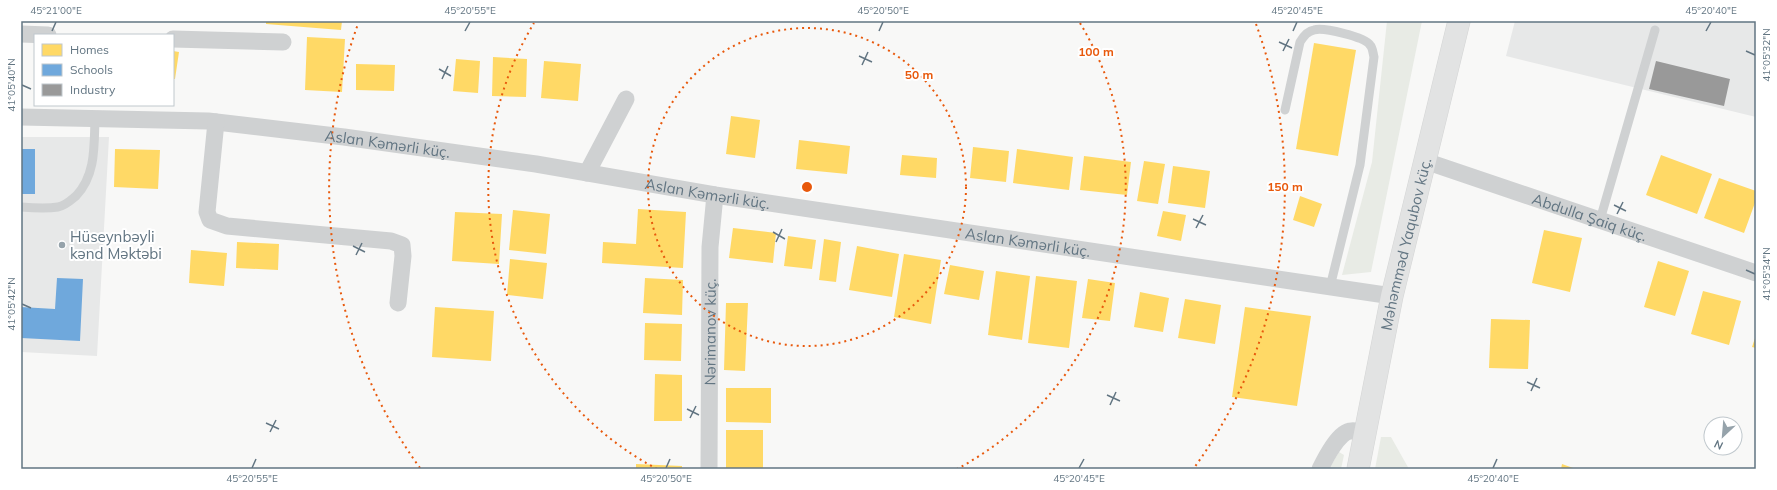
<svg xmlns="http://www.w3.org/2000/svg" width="1777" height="490" font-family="Mulish,sans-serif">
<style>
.built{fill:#e7e8e8}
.green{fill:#e8ebe5}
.homes{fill:#ffd966}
.schools{fill:#6fa8dc}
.industry{fill:#999}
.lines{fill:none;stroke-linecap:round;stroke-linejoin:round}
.primary-casing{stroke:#d4d5d5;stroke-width:23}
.lane{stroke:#cfd1d2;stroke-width:9}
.street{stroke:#cfd1d2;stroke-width:17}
.primary{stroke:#e2e3e3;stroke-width:22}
.ticks{fill:none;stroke:#627582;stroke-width:1.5}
.ring{fill:none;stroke:#e8590c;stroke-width:2;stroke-dasharray:2 4}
.poi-dot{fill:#96a3ab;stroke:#fff;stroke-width:1.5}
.labels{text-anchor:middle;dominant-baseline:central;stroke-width:4;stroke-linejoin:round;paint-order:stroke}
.street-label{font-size:15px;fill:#627582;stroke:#fff}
.poi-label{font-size:15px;fill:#627582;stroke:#fff;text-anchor:start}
.centre{fill:#e8590c;stroke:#fff;stroke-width:2}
.ring-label{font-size:12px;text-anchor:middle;font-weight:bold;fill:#e8590c;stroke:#fff;stroke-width:4;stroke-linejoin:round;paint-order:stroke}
.neatline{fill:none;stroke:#627582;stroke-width:1.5}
.ticks-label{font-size:10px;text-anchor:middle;fill:#627582}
</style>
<rect width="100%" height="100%" fill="#f8f8f7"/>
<path class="built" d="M1515,21H1756V117L1506,56Z
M21,137H109L97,356L21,352Z"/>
<path class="green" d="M1387,21H1422L1371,272L1342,275L1372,162Z
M1381,437H1391L1409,469H1375Z
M1339,452L1344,455L1341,469H1329Z"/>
<path class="homes" d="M266,21H342L341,30L266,24Z
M307,37L345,39L342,92L305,90Z
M1314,43L1356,50L1338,156L1296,149Z
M173,51L179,52L175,79H173Z
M493,57L527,59L526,97L492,96Z
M456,59L480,61L478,93L453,91Z
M544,61L581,64L578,101L541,98Z
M356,64L395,65L394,91L356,90Z
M731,116L760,120L755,158L726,154Z
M799,140L850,146L847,174L796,169Z
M973,147L1009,151L1006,182L970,178Z
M115,149L160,150L158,189L114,187Z
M1017,149L1073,157L1069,190L1013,183Z
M902,155L937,158L936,178L900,175Z
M1661,155L1712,174L1697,214L1646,195Z
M1084,156L1131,162L1127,195L1080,190Z
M1144,161L1165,164L1158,204L1137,201Z
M1173,166L1210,171L1205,208L1168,203Z
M1719,178L1756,191V200L1744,233L1704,218Z
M1300,196L1322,204L1314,227L1293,220Z
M638,209L686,212L683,268L602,263L603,242L636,244Z
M513,210L550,214L546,254L509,250Z
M1163,211L1186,215L1181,241L1157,236Z
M455,212L502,214L499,264L452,261Z
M733,228L776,233L773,263L729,258Z
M1544,230L1582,238L1570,292L1532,283Z
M788,236L816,240L812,269L784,266Z
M824,239L841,242L836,282L819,280Z
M237,242L279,244L278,270L236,268Z
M857,246L899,254L892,297L849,290Z
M191,250L227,253L224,286L189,283Z
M904,254L941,260L931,324L894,317Z
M510,259L547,263L543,299L507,295Z
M1658,261L1689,271L1675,316L1644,307Z
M950,265L984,271L979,300L944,294Z
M996,271L1030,276L1022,340L988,335Z
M1036,276L1077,281L1069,348L1028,343Z
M645,278L683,280L682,315L643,313Z
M1088,279L1115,283L1110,321L1082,318Z
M1703,291L1741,301L1729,345L1691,334Z
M1140,292L1169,298L1163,332L1134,327Z
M1185,299L1221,305L1215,344L1178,338Z
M726,303H748L745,371L724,370Z
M435,307L494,311L491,361L432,357Z
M1245,307L1311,316L1297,406L1232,397Z
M1491,319L1530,320L1528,369L1489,368Z
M645,323L682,324L681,361L644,360Z
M1756,335V348L1752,347Z
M655,374L682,375V421H654Z
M726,388H771V423L726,422Z
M726,430H763V469H726Z
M636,464L682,466V469H636Z
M1562,464L1576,469H1561Z"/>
<path class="schools" d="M21,149H35V194H21Z
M57,278L83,279L80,341L21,338V307L55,309Z"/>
<path class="industry" d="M1656,61L1730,79L1724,106L1649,89Z"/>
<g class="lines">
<g class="primary-casing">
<g id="primary">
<path id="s4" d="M1358,469L1392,296L1459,21"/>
</g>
</g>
<path class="lane" d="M1285,110L1300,42C1303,37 1307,31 1314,30C1323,27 1365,37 1370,45C1373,48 1373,54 1374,57L1360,165L1330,287
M21,207C33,208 46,209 58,207C65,206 70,201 76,196C96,175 94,146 95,118
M1600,220L1655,30"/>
<g class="street">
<path d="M21,34L48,35"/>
<path d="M173,39L283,42"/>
<path id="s1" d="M21,117L208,121L344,137L536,164L715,195L1392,296"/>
<path d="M216,122L207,212L210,220L227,226L391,241L402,245L403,256L398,303"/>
<path id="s2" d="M1425,161L1756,273"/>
<path d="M587,173L626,99"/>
<path id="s3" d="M709,469L710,247L715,195"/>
<path d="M1320,469C1325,459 1339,431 1351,431C1355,430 1360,432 1364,433"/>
</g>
<use href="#primary" class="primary"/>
</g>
<path class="ticks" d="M52,31L56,22M465,31L470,22M879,31L883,22M1293,31L1297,22M1706,31L1711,22M1279,42L1292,48M1283,51L1289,39M1746,51L1755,55M859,56L872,62M862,65L868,52M439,69L451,76M442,79L448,66M22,85L31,89M1614,205L1626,211M1617,214L1623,202M1193,219L1206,225M1196,228L1203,215M773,232L785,239M776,242L782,229M353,246L365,252M356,255L362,243M1746,270L1755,274M22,304L31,308M1527,382L1540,388M1531,391L1537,378M1107,395L1120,401M1110,405L1116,392M687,409L699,415M690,418L696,406M266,423L279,429M270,432L276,420M252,468L256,459M666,468L670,459M1079,468L1084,459M1493,468L1497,459"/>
<g class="ring">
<circle cx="807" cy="187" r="159"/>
<path d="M657 469A319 319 0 0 1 534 23M1080 23A319 319 0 0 1 957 469"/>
<path d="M420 468A478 478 0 0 1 358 24M1256 24A478 478 0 0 1 1194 468"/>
</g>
<circle class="poi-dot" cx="62" cy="245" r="4"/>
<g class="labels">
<g class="street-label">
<text stroke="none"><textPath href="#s1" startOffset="368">Aslan Kəmərli küç.</textPath></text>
<text stroke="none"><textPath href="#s1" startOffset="692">Aslan Kəmərli küç.</textPath></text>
<text stroke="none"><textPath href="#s2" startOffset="174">Abdulla Şaiq küç.</textPath></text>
<text stroke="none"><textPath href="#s1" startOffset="1016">Aslan Kəmərli küç.</textPath></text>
<text stroke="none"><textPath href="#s4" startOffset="230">Məhəmməd Yaqubov küç.</textPath></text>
<text stroke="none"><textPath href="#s3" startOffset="137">Nərimanov küç.</textPath></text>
</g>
<g class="poi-label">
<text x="70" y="236">Hüseynbəyli<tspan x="70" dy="17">kənd Məktəbi</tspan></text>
</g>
</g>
<circle cx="807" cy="187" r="6" class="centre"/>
<g class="ring-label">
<text x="1096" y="56">100 m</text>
<text x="919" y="79">50 m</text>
<text x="1285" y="191">150 m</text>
</g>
<rect width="1777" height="490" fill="none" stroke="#ffffff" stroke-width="44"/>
<rect x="34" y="34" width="140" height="72" fill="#ffffff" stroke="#c0c8cd"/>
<rect x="42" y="44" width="20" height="12" fill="#ffd966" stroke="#c0c8cd"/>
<text x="70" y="54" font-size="12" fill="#627582">Homes</text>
<rect x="42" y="64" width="20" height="12" fill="#6fa8dc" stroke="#c0c8cd"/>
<text x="70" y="74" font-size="12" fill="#627582">Schools</text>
<rect x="42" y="84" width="20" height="12" fill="#999999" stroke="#c0c8cd"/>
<text x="70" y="94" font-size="12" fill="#627582">Industry</text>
<g transform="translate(1723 436) rotate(206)"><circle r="19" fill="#ffffff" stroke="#c0c8cd"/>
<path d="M0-3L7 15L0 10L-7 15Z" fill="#96a3ab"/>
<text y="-6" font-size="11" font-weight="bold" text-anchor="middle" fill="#627582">N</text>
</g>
<rect x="22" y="22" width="1733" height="446" class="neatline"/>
<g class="ticks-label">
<text x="56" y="14">45°21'00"E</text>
<text x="470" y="14">45°20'55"E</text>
<text x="883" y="14">45°20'50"E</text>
<text x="1297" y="14">45°20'45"E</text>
<text x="1711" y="14">45°20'40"E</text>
<text transform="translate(1766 55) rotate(-90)" y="4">41°05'32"N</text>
<text transform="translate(11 85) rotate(-90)" y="4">41°05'40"N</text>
<text transform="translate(1766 274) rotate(-90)" y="4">41°05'34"N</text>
<text transform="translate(11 304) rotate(-90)" y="4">41°05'42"N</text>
<text x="252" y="482">45°20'55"E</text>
<text x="666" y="482">45°20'50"E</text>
<text x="1079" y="482">45°20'45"E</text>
<text x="1493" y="482">45°20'40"E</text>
</g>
</svg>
